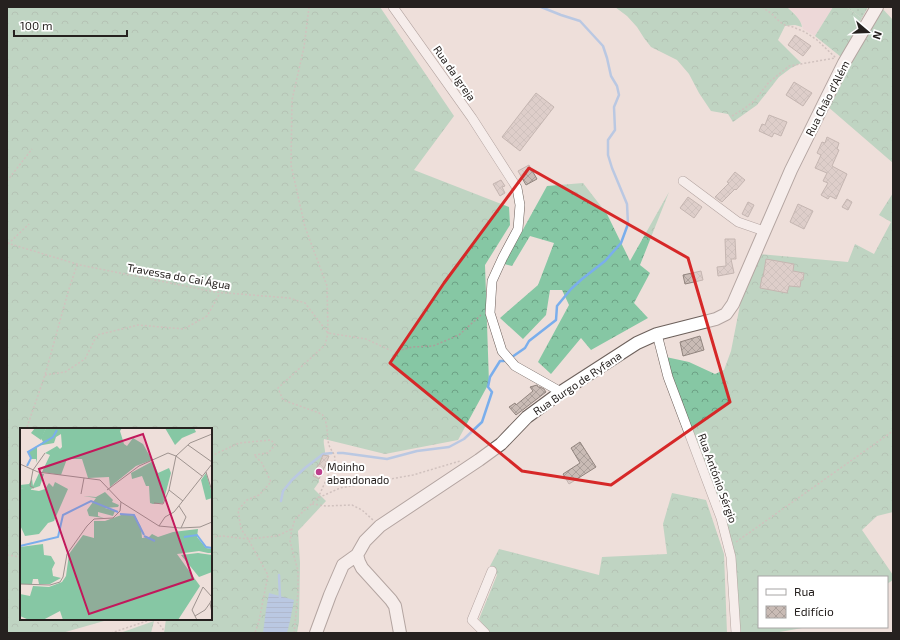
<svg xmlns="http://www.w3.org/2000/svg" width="900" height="640" font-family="'Exo 2',sans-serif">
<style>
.industrial{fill:#ecd1d6}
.grass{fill:url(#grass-dots)}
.forest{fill:url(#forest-crowns)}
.water{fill:url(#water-rules)}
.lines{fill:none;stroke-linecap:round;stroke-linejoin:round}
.stream{stroke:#7aaeec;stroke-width:2.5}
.building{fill:url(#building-cross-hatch);stroke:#91847e}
.street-casing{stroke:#6c605b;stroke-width:10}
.secondary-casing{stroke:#6c605b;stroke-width:14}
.path{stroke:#ab9f9b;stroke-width:1.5;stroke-dasharray:2 2;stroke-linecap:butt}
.street{stroke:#fff;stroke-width:9}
.secondary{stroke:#fff;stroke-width:12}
.marked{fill:none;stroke:#d62828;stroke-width:3;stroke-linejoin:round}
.poi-dot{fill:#bd3f8d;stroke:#fff;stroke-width:1.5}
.labels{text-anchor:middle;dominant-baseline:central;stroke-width:4;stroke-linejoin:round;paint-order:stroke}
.street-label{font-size:11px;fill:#26211f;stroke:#fff}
.poi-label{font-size:11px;fill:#26211f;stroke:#fff;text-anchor:start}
.inset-river{fill:none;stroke:#7aaeec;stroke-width:2}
.inset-road{fill:none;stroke:#9e938f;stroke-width:1}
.view{fill:#c2185b;fill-opacity:0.15;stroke:#c2185b;stroke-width:2}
.inset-edge{fill:none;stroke:#26211f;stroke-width:2}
</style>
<defs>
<pattern id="grass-dots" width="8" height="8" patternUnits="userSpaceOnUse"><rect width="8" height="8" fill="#86c7a4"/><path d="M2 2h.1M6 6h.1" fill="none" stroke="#6da185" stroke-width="1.8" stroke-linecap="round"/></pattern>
<pattern id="forest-crowns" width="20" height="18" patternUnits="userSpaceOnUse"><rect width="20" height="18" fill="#86c7a4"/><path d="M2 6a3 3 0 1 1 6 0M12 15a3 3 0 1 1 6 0" fill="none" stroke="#6da185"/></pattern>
<pattern id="water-rules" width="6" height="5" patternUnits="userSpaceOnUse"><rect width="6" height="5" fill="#7aaeec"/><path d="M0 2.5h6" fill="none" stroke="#648dbf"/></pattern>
<pattern id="building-cross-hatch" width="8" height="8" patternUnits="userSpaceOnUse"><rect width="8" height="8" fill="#c9bbb5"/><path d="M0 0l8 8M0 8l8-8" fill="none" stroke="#aca09b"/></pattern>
</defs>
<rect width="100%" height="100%" fill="#eedfda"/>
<path class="industrial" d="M787,7H833L815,36L803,29L802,24L794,13Z"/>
<path class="grass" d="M846,7H868L862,18Z"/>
<path class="forest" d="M7,7H380L454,116L414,170L509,207L510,225L485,265L489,383L458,440L385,454L324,439C323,443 325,448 325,452C323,459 316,469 313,476L319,479V482L314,489L326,501L298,531L300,563L299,622L297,633H164L166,619H211V429H21V619H111L62,633H7Z
M615,7H787C793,13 801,19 802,27L795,25L785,26L778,40L801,63L791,68L779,77L757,105L733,122L728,114L711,111L699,93L689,74L677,60L651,47L644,38L637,27L627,16Z
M833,7H846L862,18L841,57L815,36Z
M881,7L893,20V163L827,106Z
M583,183L607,214L630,261L669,192L640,265L650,273L634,303L648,318L591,350L581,338L551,374L538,362L569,305L562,290H550L546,315L523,339L500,318L538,285L554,243L530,236L512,266L504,264L547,186Z
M893,193V512L877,516L862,530L893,575V580L887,584V577H759V627H808L774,633H736L732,542L712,489L666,357L689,362L715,374L724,370L731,351L741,300L752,269L759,254L848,262L855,244L874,254L891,222L879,215Z
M672,493L706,500L724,554L727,633H489L479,619L497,575L490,566L499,549L599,575L602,557L667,554L663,524Z
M154,621L151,633H120Z"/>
<path class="water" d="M269,593L294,600L290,621L287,633H263L266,610Z"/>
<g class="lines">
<path class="stream" d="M512,357L525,348L529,341L556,320L557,306L571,289L582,279L605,261L621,243L628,224L627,204L612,168L608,155V140L615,130L614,107L619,95L617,86L611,76L607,58L603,46L580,21L561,15L541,7
M338,453H343L387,459L417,451L449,447L464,439L482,422L492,392L488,387L490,377L500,361H504
M281,501L283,491L292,480L305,468L323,454L332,453
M279,575L280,599"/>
</g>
<path class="building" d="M795,35L811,46L803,56L788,45Z
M794,82L812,93L803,106L786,95Z
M536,93L554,107L520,151L502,137Z
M769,115L787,122L781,136L774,133L772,137L759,131L762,124L765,125Z
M827,137L839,143L837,149L839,150L832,166L847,174L836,199L830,196L828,199L821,195L828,183L823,181L827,173L815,168L821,155L817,153L822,142L825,143Z
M529,165L537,179L526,185L518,171Z
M735,172L745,180L736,190L735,189L722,202L715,197L729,183L727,182Z
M501,180L505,186L502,187L505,193L500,196L493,184Z
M688,197L702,207L694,218L680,208Z
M847,199L852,202L848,210L842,207Z
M748,202L754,205L748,217L742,214Z
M798,204L813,211L804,229L790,222Z
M725,239H735L736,259H731L734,273L718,276L717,267L726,266Z
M766,259L794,264L793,271L804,273L803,280H801L800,287L789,286L787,293L760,288L762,277H763Z
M701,271L703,280L685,284L683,275Z
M700,336L704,350L683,356L680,342Z
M537,385L538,387H540L544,389L546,392L516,415L509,407L515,403L516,405L533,391L530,387Z
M580,442L596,467L569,484L563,474L580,463L571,448Z
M323,455L329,456L326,464L319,479L313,476L318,465H319Z"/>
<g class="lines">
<g class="street-casing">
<path id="street" d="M393,7L472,118L517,188L520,205L518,229L503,257L492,281L490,313L502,351L515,366L561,392
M683,181L738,222L764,231
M657,334L668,377L721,518L731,557L736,633
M485,633L472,620L492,571"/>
</g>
<g class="secondary-casing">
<path id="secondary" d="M316,633L330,595L343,565L357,555
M400,633L395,606L391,600L362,568L359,562L357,555L365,541L380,526L479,460L501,444L527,417L561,392L637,343L657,334L716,319L726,314L733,304L791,170L844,63L877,7"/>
</g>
<path class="path" d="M309,7L304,47L292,100L291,165L305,227L327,286L328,333L325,345L278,388L283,400L322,414C329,424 326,435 329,445C331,451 335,453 335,460L318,498
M762,7L772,14L780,22L785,25L793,27L805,32L817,40L836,58
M732,116L745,108L755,100L769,82L789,66L835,58
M7,181L32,149
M7,243L80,265L215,292L289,298L305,303L328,333L366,339L394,352L412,347L433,346L459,335L481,315
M8,244L29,224
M45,375L65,372L85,359L97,335L138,325L184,329L207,316L220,293
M27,427L45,375L68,292L77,265
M211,456L239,443L271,440L275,445L268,453L254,455L262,463L271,482L259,495L247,500L238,510L241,529L248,539L268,575L259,621L255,633
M312,504L326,506L352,505L362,510L373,520
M211,537L223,536L248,539L277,536L292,529
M736,542L893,431
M7,555L21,557
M155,619L163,629L162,633
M111,633L153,619
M294,633L298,593V571L290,541L292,529L295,519L318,498L340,488L413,475L460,461"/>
<use href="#street" class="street"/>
<use href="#secondary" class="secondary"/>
</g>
<path d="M0 0H900V640H0ZM529,168L688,258L730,402L611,485L522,471L390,363L444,283Z" fill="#eedfda" fill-opacity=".55" fill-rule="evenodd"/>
<path class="marked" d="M529,168L688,258L730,402L611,485L522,471L390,363L444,283Z"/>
<circle class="poi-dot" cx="319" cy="472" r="4"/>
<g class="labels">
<g class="street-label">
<text transform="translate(455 73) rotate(55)">Rua da Igreja</text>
<text transform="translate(827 98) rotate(-63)">Rua Chão d'Além</text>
<text transform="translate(179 276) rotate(10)">Travessa do Cai Água</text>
<text transform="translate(577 383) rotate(-34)">Rua Burgo de Ryfana</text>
<text transform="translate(718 478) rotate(70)">Rua António Sérgio</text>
</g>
<g class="poi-label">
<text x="327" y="466">Moinho<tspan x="327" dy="13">abandonado</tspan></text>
</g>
</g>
<g transform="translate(20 428)">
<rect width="192" height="192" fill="#eedfda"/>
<path d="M15,0H26L21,12L11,5ZM17,18V35L16,31H11L8,39L11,30L8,24ZM19,45L24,46L20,58L11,61V63L0,60V57L9,56L12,51L13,58Z" fill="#86c7a4"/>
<path d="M26,0H102L100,3L104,16L107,18L113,10L123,16L132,32L116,38L90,59L89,49L68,50L62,31H47L41,47L22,44L30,27L25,25L37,18L40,21L42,19L41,6L36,9L34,15L17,18L23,14L21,10ZM145,0H174L176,4L162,10L155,17ZM133,33L138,45L149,40L151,45L143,75L133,76L130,75L129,58H126L122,48L112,51L111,45ZM186,45L192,65V70L186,72L181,52ZM35,54L48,61L34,93L28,95L19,106L5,108L0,97V60L19,63L25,61L29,55L33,59ZM85,64L93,72L92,74L99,77L98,79L85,80L95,83L93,88L78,84V88L84,90L69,88L67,82L76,70L63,68L76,69ZM104,86L115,88L121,99L122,110L129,109L132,106L138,109L153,104L178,101L177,109L186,120L192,121V125H188L179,123L157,126L180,158L158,192H43L40,183L23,192H9L0,188V166L10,168L13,158L29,159L42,154L46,148L49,126L63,107L74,110V93H85ZM23,116L24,127L31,128L35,135L32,141L33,148L41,150L30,156H19L18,151H13L12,156H0V119ZM178,125L192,127V144L179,149L161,127Z" fill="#86c7a4"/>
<path class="inset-river" d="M7,38L11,30L8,24L33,9L37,2M100,86L114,87L124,107M124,108L135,113M164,109L177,107L186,119L192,120M0,118L38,109L43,87L71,73L98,84"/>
<path class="inset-road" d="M168,17L192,34M156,28L149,62L163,73M156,28L170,15L192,6M0,36L18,44L80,52L101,74L139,98L145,89L154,84L192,36M186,44L192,63M14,60L10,58L13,42L25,25M87,62L119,38L148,25L156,28L182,48M61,66L64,50M134,75L143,76L149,62M159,78L166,89L161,100M139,98L160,100L180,99L192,94M0,156L30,157L40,154L43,149L47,126L67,98L74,91L93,90L100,83L101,74M192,171L190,175L192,185M175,188L185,182L190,175M177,192L172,182L183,159L192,169"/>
<path class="view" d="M123,6L173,151L69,186L19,41Z"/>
<rect width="192" height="192" class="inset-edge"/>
</g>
<rect width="900" height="640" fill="none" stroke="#26211f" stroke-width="16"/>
<rect x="758" y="576" width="130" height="52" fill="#ffffff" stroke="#a8a6a5"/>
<rect x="766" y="589" width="20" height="6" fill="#ffffff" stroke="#a8a6a5"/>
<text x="794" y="596" font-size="12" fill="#26211f">Rua</text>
<rect x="766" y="606" width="20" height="12" fill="url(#building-cross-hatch)" stroke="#a8a6a5"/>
<text x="794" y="616" font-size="12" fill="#26211f">Edifício</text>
<g transform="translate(868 32) rotate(109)" stroke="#ffffff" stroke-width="3" paint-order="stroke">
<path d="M0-3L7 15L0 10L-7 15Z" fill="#26211f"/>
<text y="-6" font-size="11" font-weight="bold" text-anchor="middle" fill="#26211f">N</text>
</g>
<path d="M14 30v6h113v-6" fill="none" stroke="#26211f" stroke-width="2"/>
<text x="20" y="30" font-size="12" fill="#26211f" stroke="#ffffff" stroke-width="3" paint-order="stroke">100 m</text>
</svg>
